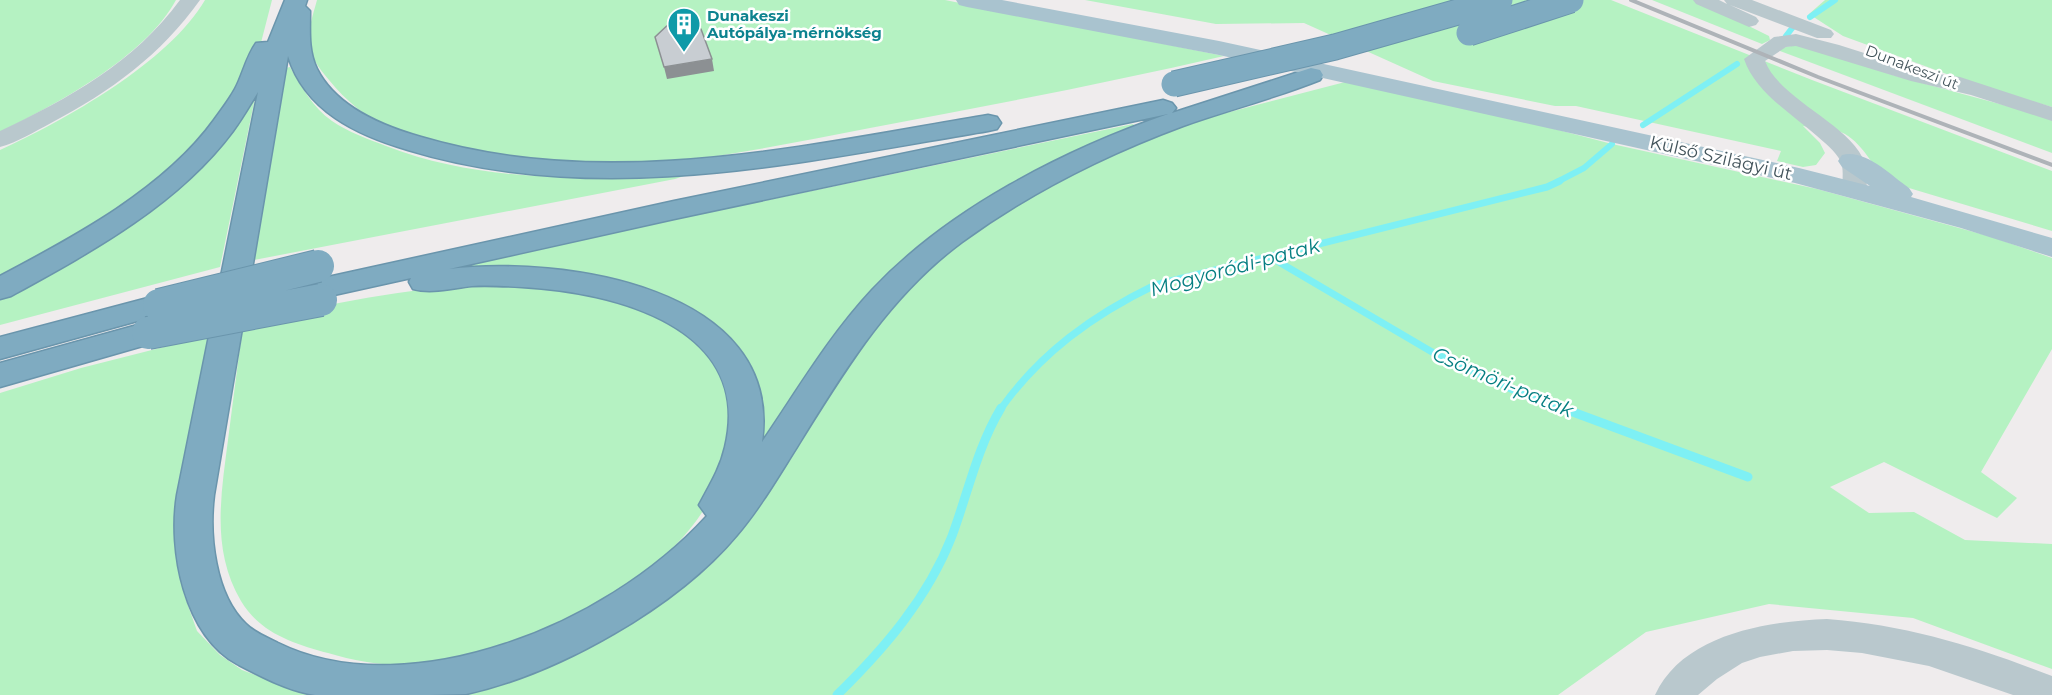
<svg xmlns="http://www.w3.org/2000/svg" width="2052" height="695" font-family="Montserrat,sans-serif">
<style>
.green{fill:#b5f2c2}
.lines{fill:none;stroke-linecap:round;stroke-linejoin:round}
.stream-far2{stroke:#7ef0f4;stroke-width:6}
.stream-far1{stroke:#7ef0f4;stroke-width:7}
.stream{stroke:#7ef0f4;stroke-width:9}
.highway-casing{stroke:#6a95ac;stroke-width:3}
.minor{fill:#b9c8cd;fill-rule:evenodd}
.major{fill:#a9c3cf;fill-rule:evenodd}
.highway{fill:#7fabc1;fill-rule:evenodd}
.rail{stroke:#aeb3b8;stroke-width:4}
.highway-bridge-far1-casing{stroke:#6a95ac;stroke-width:27;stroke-linecap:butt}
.highway-bridge-casing{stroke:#6a95ac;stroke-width:34;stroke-linecap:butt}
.highway-bridge-far1{stroke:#7fabc1;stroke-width:25}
.highway-bridge{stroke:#7fabc1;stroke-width:32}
.shaded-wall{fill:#8c9093}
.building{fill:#c8cdd2;stroke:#8c9093;stroke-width:1.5}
.labels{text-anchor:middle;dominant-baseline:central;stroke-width:5;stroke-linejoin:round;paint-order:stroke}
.far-culture-label{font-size:15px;font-weight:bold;fill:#0d838f;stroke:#fff;text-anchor:start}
.far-street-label{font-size:15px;fill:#43545b;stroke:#fff}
.street-label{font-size:18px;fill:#43545b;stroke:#fff}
.water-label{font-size:20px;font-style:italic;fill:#057e81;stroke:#fff}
</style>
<rect width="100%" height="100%" fill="#efeced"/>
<path class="green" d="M0,0H176C145,57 57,104 0,132Z
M205,0H272L256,62L244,89L159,184L0,283V150C64,121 169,62 205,0Z
M317,0H945L1224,56C1107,83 988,106 870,128C795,142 720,159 644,164C568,168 419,155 358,109C347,100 337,90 329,80C319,68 309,56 309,40C308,28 314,12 317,0Z
M1085,0H1611L1812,80L2052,171V231L1889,182C1873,168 1864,145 1845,134C1835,128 1815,128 1803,126L1820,143L1825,153L1816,165L1803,167L1777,161L1781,151L1576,106H1555L1433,81L1304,23L1216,24Z
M1652,0H1696L1769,36L1770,40L1762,44Z
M1825,0H2052V107L1982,87L1843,36L1809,14Z
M1802,44L1896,76L2052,118V153L1775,49Z
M290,67C301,86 313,108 332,121C348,132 368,139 386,146C485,184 589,179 693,173L675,179L254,260L286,68Z
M1349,81L1524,121L1612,144L1817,189L1992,237L2052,258V349L1981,472L2017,498L1997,518L1884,462L1830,487L1869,513L1914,512L1965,540L2052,544V669L1913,618L1769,604L1646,632L1558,695H432L450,692L614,630L942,252L1065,172L1187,123Z
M255,98L220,267L0,325V299L205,161L234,131Z
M1133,124L1135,126L980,205L766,441L760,440C758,414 757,389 747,364C743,355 734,346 727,339C663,264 537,274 447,270L575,240Z
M483,284C537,288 622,293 669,321C692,335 727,365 730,393C732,405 729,418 728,430C727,442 727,455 725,467C723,476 716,486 712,495C666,588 523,648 425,664C394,668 358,662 328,653C294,644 260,633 241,601C211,550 221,495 228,440C233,401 238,362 243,324C322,305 401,289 483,284Z
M211,335L178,527L177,564L185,597L197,631L220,655L242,670L279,684L318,695H0V393L81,368Z"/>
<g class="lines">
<path class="stream-far2" d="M1810,17L1835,0
M1786,36L1793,27
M1643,125L1737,64
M1557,182L1584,168L1612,144"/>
<path class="stream-far1" d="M1272,258L1432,352L1513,390L1566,410
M1000,410C1040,353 1093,315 1155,285L1547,187L1560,181"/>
<path class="stream" d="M1562,408L1748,477
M837,695C884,649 928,598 952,536C968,493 977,448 1001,408"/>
<g class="highway-casing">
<path id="highway" d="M285,0H307L305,6L310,11C310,31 308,50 317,69C336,107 382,126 421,137C605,192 803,146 988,115L997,117L1001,123L997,129L988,131C797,163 598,208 408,150C357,135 305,111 288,56L214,495C209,535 215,595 246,624C255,633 267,637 278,643C347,677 433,668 505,644C579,620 654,574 707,516L699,505C709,486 720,469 725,447C754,326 613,292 522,287C505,286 488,285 472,286C452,288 432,294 413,289L409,282L411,278L316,299L305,296L300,289L305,282L674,201L1163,100L1172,103L1176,108L1172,113L1311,68L1320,70L1323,75L1320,80C1275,98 1228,110 1183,126C1105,155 1029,193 962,242C889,296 844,371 797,447C778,477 760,508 737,535C677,607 558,674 466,694C443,695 414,695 390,695C366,695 339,695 315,695C288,691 260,676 237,664C184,635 168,550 177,495L258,92C250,105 242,119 233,131C178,205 91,252 11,296L0,299V276C74,237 164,189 214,120C221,110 229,100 235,89C243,74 246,57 256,43L268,42ZM1168,114C1064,150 948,209 872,290C829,336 797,391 762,442C784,286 560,256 449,269L674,219Z
M159,295L170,298L175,305L170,312L0,359V337Z
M148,322L160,325L164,333L160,341L0,387V363Z"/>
</g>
<path class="minor" d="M180,0H200C161,55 110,92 51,123C34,132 18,142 0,147V131C68,99 135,62 180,0Z
M1693,0H1719L1727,4L1724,0H1752L1831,30L1834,34L1831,38H1817L1730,5L1756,17L1759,21L1756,25L1749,27L1696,4Z
M1796,34L1839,45L1924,72L1960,77L2052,107V121L1971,95L1911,81L1796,46L1786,47L1765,61C1780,100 1851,124 1865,163C1868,172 1866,182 1867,191L1864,196L1855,198L1846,196C1839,185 1846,172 1840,160C1835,151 1825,143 1817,136C1792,114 1755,92 1744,59L1774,37Z
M1827,619C1908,625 1977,647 2052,676V695H2013L1929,666L1862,653L1827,650L1793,651L1760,657L1742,663L1717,679L1698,695H1655C1683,634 1768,621 1827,619Z"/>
<path class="major" d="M956,0H1002L1219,41L1799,168L1870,186L1842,167L1838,161L1842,155C1866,149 1890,175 1909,188L1913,194L1911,197L2052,238V257L1961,228L1795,183L1219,55L967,7L959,5Z"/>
<use href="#highway" class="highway"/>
<path class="rail" d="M1631,0L1818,77L2052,165"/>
<g class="highway-bridge-far1-casing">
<path id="highway-bridge-far1" d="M1469,33L1571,0
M1174,84L1335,47L1500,0"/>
</g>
<g class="highway-bridge-casing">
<path id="highway-bridge" d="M159,305L318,266
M148,333L321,300"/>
</g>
<use href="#highway-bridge-far1" class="highway-bridge-far1"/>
<use href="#highway-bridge" class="highway-bridge"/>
</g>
<path class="shaded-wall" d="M712,59L714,71L667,79L664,67Z"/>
<path class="building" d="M673,20L701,29L712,59L664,67L655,37Z"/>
<defs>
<g id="building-pin" transform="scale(1.725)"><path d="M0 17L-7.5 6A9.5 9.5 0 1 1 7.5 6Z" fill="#0f9aa8" stroke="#fff"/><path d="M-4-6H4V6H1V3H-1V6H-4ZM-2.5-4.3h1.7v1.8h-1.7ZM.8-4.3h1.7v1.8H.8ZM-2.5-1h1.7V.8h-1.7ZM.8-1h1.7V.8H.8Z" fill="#fff"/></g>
</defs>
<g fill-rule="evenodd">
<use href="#building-pin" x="684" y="24"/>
</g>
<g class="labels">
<g class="far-culture-label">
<text x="707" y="15">Dunakeszi<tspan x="707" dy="17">Autópálya-mérnökség</tspan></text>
</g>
<g class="far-street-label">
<text transform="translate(1912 67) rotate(21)">Dunakeszi út</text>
</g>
<g class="street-label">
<text transform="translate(1721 158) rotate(13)">Külső Szilágyi út</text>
</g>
<g class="water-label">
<text transform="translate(1235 267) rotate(-15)">Mogyoródi-patak</text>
<text transform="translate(1503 382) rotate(23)">Csömöri-patak</text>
</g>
</g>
</svg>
